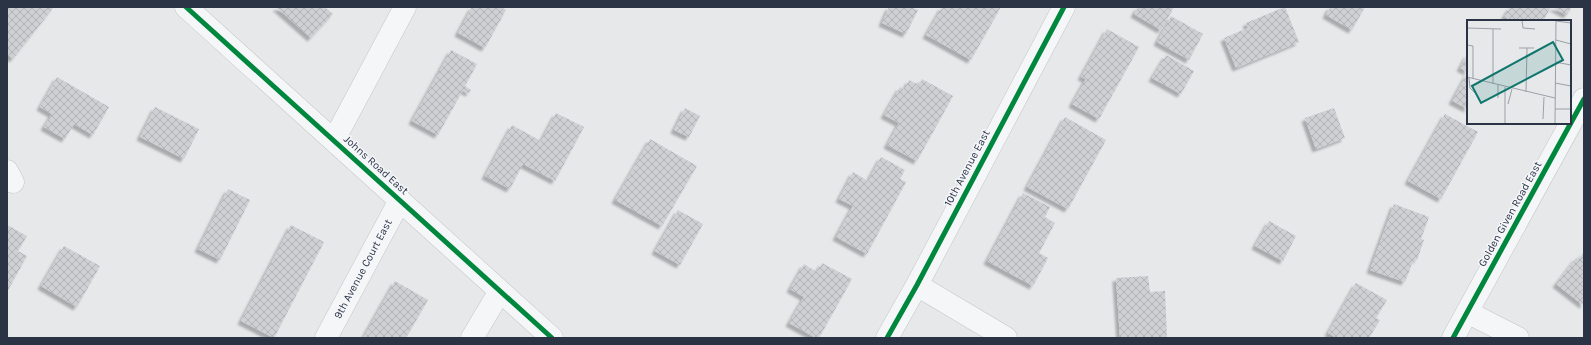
<svg xmlns="http://www.w3.org/2000/svg" width="1591" height="345" font-family="Karla,sans-serif">
<style>
.building{fill:url(#building-cross-hatch);filter:url(#shadow)}
.lines{fill:none;stroke-linecap:round;stroke-linejoin:round}
.minor-casing{stroke:#c4c6c8;stroke-width:23}
.minor{stroke:#f5f6f7;stroke-width:22}
.cycleway-casing{stroke:#f4f6f9;stroke-width:8}
.cycleway{stroke:#00873e;stroke-width:5}
.labels{text-anchor:middle;dominant-baseline:central;stroke-width:3;stroke-linejoin:round;paint-order:stroke}
.street-label{font-size:11px;fill:#2b3445;stroke:#f4f6f9}
.inset-road{fill:none;stroke:#9ba0a8;stroke-width:1}
.view{fill:#0f766e;fill-opacity:0.15;stroke:#0f766e;stroke-width:2}
.inset-edge{fill:none;stroke:#2b3445;stroke-width:2}
</style>
<defs>
<pattern id="building-cross-hatch" width="8" height="8" patternUnits="userSpaceOnUse"><rect width="8" height="8" fill="#ced0d3"/><path d="M0 0l8 8M0 8l8-8" fill="none" stroke="#b1b3b6"/></pattern>
<filter id="shadow"><feDropShadow dx="-3.5" dy="3.5" stdDeviation="1" flood-color="#0004"/></filter>
</defs>
<rect width="100%" height="100%" fill="#e6e8ea"/>
<path class="building" d="M7,7H54L13,59L7,54Z
M276,7H325L333,14L311,38Z
M472,7H501L506,10L485,48L458,33Z
M889,7H911L918,10L906,34L882,23Z
M942,7H1001L971,60L926,35Z
M1138,7H1174L1161,30L1134,14Z
M1285,7L1299,42L1236,68L1224,38L1248,28L1246,23Z
M1330,7H1365L1352,30L1326,15Z
M1510,7H1551L1543,21H1512L1504,17Z
M1552,7H1572L1567,15Z
M1171,16L1203,34L1189,60L1157,42Z
M1107,29L1139,47L1099,119L1072,104L1086,79L1081,77Z
M451,50L477,64L465,86L471,90L469,93L463,90L438,135L412,121Z
M1468,53V109L1452,101L1468,72L1460,68Z
M1166,55L1194,71L1181,94L1152,78Z
M57,77L109,107L93,135L74,124L65,139L44,127L52,114L40,107Z
M922,79L953,96L917,161L887,145L899,123L884,115L900,87L914,94Z
M909,80L917,84L913,93L905,89Z
M155,107L199,129L184,159L140,137Z
M685,108L700,116L689,137L674,130Z
M1334,108L1345,138L1316,149L1305,118Z
M556,113L584,127L555,181L523,164L510,189L485,176L512,125L541,141Z
M1445,114L1478,132L1441,199L1408,181Z
M1065,117L1106,140L1068,209L1027,187Z
M650,139L697,166L662,226L615,200Z
M881,157L905,170L900,179L906,182L867,254L836,237L853,206L839,199L853,172L868,181Z
M228,189L250,200L220,260L198,249Z
M1023,193L1050,207L1045,217L1055,223L1039,253L1048,258L1033,286L987,261Z
M1394,204L1429,217L1421,239L1424,240L1417,260L1414,259L1405,282L1370,270Z
M678,210L703,224L680,265L655,251Z
M1269,221L1296,236L1283,261L1255,246Z
M7,225L27,236L18,251L27,256L7,292Z
M291,225L324,242L274,338L241,321Z
M64,246L100,266L77,307L41,286Z
M1584,252V304L1583,305L1556,284L1576,258L1579,259Z
M822,263L852,279L819,338H816L789,323L804,297L790,289L804,264L817,272Z
M1148,276L1150,292L1165,291L1167,338H1120L1116,278Z
M395,281L428,300L406,338H363Z
M1356,283L1387,300L1376,318L1380,320L1369,338H1337L1328,333Z"/>
<g class="lines">
<g class="minor-casing">
<path id="minor" d="M186,7L552,338
M334,140L405,7
M7,171L13,182
M917,285L1006,338
M1467,312L1518,338
M326,338L400,200
M472,338L500,291
M887,338L917,285L1064,7
M1453,338L1584,99"/>
</g>
<use href="#minor" class="minor"/>
<g class="cycleway-casing">
<path id="cycleway" d="M186,7L552,338
M887,338L917,285L1064,7
M1453,338L1584,99"/>
</g>
<use href="#cycleway" class="cycleway"/>
</g>
<g class="labels">
<g class="street-label">
<text transform="translate(376 165) rotate(42)">Johns Road East</text>
<text transform="translate(967 168) rotate(-62)">10th Avenue East</text>
<text transform="translate(1510 214) rotate(-61)">Golden Given Road East</text>
<text transform="translate(363 269) rotate(-62)">9th Avenue Court East</text>
</g>
</g>
<g transform="translate(1467 20)">
<rect width="104" height="104" fill="#e6e8ea"/>
<path class="inset-road" d="M55,0L56,8L68,9M89,1L104,3M0,8L34,9M89,20L104,24M0,25L6,26V59M52,28H67M88,42L104,45M0,57L88,78M2,58L3,68L10,75M88,63L104,66M26,64V9M59,72L60,28M31,78V65M41,84L45,69M88,89H104M76,99L77,77M38,104V67M88,104L89,0"/>
<path class="view" d="M86,22L96,40L14,83L5,66Z"/>
<rect width="104" height="104" class="inset-edge"/>
</g>
<rect width="1591" height="345" fill="none" stroke="#2b3445" stroke-width="16"/>
</svg>
